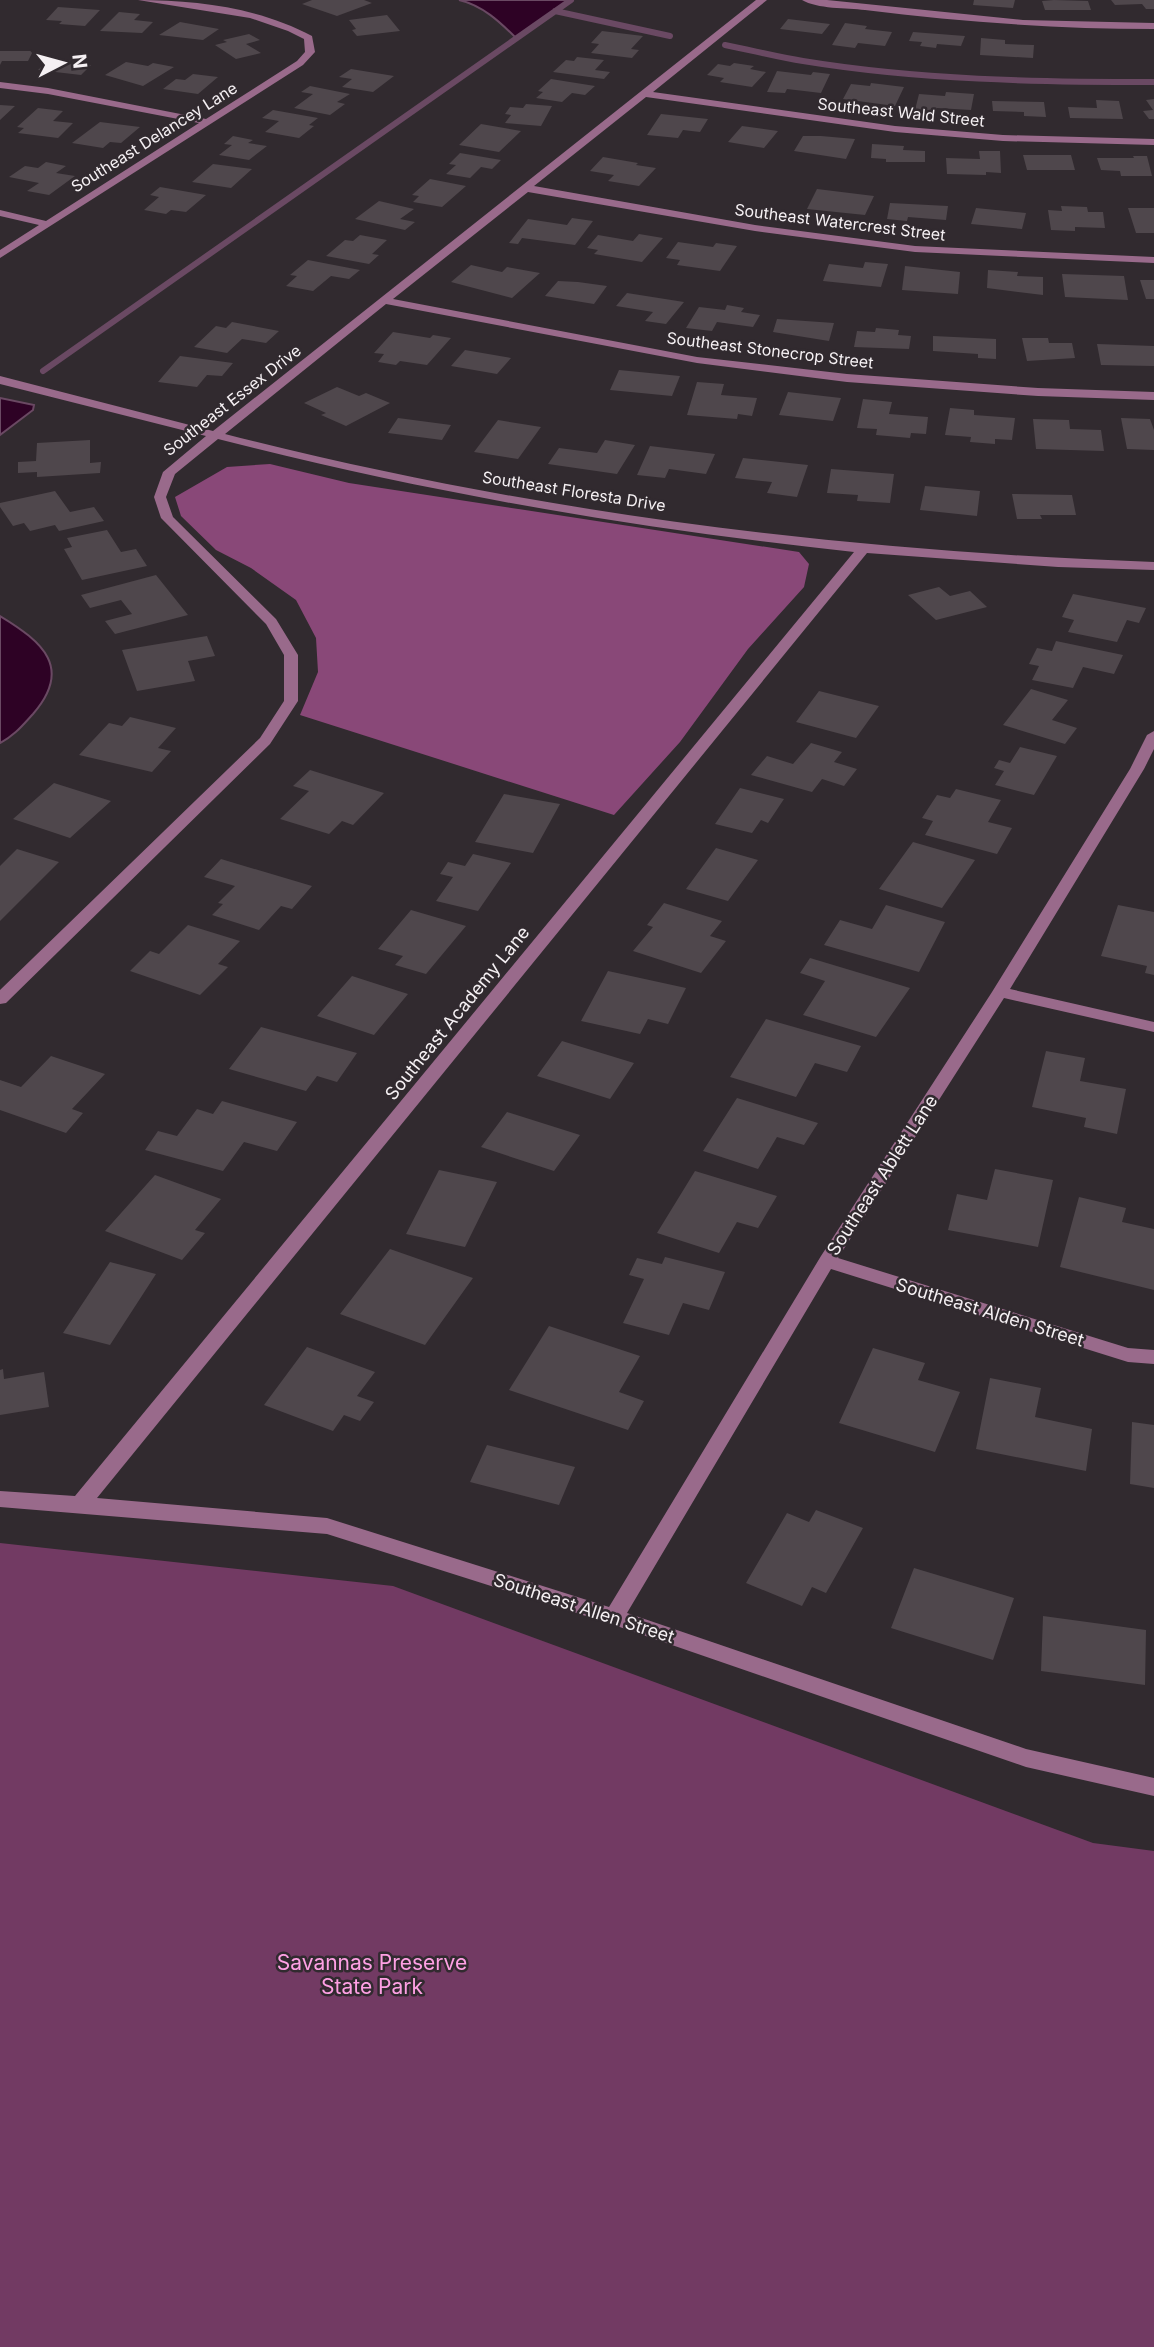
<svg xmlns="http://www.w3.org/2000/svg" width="1154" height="2347" font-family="Inter,sans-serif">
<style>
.green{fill:#723a63}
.forest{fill:#894878}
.water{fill:#2e0225;stroke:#6a4963;stroke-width:2}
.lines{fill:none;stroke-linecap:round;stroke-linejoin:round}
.stream{stroke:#6a4963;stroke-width:6}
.building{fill:#4f474c}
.minor{fill:#996a8b;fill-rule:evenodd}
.labels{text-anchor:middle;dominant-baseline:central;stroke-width:5;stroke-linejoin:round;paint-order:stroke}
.far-street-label{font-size:16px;fill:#f5f0f3;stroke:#312a2f}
.street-label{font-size:18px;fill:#f5f0f3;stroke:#312a2f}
.near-park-label{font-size:21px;fill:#fea0e4;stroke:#312a2f}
</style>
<rect width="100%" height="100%" fill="#312a2f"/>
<path class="green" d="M0,1543L393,1586L1093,1843L1154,1851V2347H0Z"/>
<path class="forest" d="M270,464L349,483L799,552L809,564L804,587L748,649L680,742L614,815L300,715L318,672L316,638L296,600L251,568L216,550L181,516L175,497L227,467Z"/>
<path class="water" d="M459,0H571L516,38C500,22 482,5 459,0Z
M0,398L34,405L33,410L0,435Z
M0,616C43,642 73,668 33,714C22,726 14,736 0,743Z"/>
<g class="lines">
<path class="stream" d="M555,11L670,36
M725,45C751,50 777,57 803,61C919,80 1037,82 1154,82
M43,371L571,0"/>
</g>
<path class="building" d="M312,0H364L372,3L337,16L302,4Z
M974,0H1015L1013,8L973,5Z
M1054,0L1088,1L1091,10H1045L1042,1Z
M1111,0H1154V9H1146L1142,4L1115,5Z
M58,7L100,10L85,26L59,24L62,21L46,20Z
M119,12L140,14L134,20L153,22L142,33L100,31Z
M387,15L400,31L357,36L352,30L356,29L349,20Z
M788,19L830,24L822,34L780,29Z
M180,22L219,29L203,40L159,35Z
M845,23L867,26L865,29L892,32L885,46L858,43L855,48L832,45Z
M602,31L643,36L631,49L639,50L632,58L591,53L599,44L591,43Z
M913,32L965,36L961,46L937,44L936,48L920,46L922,42L909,41Z
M249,34L260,40L246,44L261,53L236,59L215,45L227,42L223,40Z
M981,38L1005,40V44L1034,45L1033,58L980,55Z
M0,51H33L28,61H2L0,65Z
M577,57L604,60L595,70L610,72L604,79L553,72L566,60L574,61Z
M51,58L75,61L73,63L91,65L81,75L38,70Z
M126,62L148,66L153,63L174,67L143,86L105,75Z
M734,63L754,66L750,69L766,72L752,87L720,82L724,78L707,75L718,64L730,66Z
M351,69L394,76L373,92L342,87L352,79L339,77Z
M777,71L811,75L813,72L830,74L821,93L787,89L785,93L767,92Z
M193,74L218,77L198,94L163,89L176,79L185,80Z
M551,79L595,86L585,95L572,93L562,102L536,98L543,92L538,91Z
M871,83L904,87L895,106L843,99L851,84L870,86Z
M310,86L350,94L337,102L345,104L330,115L294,108L313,94L301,92Z
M946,92L974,94L971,110L937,108L936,111L915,110L919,94L945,96Z
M1154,99V119H1149L1143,111L1153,110L1146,100Z
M1096,100L1119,101L1123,119L1070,118L1068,107L1097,108Z
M992,101L1044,102L1046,117L1024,116V112L993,111Z
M526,104L552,106L541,126L505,123L511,115L505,114L510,107L523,108Z
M0,105L15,106L0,120Z
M38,108L63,111L53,121L73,123L58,138L18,133L24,128L17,127Z
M273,110L318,118L309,125L314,126L299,138L265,132L279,121L262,118Z
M661,114L708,119L700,132L683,130L678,138L647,135Z
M100,122L140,127L121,143L110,142L103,148L72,143Z
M481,124L521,131L499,152L459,145Z
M742,126L778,131L764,148L728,142Z
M233,136L253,140L248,143L267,146L249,160L219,155L232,145L224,144Z
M803,136H821L855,139L846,159L794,151Z
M872,144L904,146L903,150L925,151V162H886V159L871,158Z
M979,151H1000L1001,173L986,172V175L947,174L946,158L980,159Z
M460,153L501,160L492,169L481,167L470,178L446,174L456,165L449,164Z
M1023,155H1071L1075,170H1027Z
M1133,156H1147L1152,176H1121L1120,171L1101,170L1097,158H1134Z
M603,157L638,163L636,165L656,168L639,186L608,181L614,175L590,171Z
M46,162L66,166L56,173L75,176L49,195L27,191L39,183L9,177L25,166L38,168Z
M213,164L252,169L231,188L192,182Z
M430,179L466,186L442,207L413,202L419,196L412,195Z
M160,187L206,195L186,212L171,210L166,214L144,210L159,197L150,195Z
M817,189L874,196L865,215L807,209Z
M379,201L414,209L400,219L415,222L405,230L355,219Z
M890,203L948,206L946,220L908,217L907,221L887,219Z
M1061,206L1087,207L1088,212H1103L1105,228L1075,227V231L1051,230L1048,210L1062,211Z
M976,208L1026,213L1022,229L971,224Z
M1128,208H1154V233H1136Z
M572,218L593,221L575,245L522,238L518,244L509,243L528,219L567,225Z
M639,234L663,238L642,262L594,254L598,250L587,248L598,235L633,241Z
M360,235L387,240L372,254L379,255L369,264L326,256L345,240L353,241Z
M678,242L713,247L716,243L737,246L720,271L677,265L680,260L666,258Z
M308,260L360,270L349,279L331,276L313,291L286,286L297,276L290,275Z
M865,262L888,264L881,287L823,281L829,264L863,268Z
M471,265L502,272L507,267L540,273L512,298L451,282Z
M905,266L960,272L958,294L902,290Z
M988,270L1018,272L1017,276L1043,277V295L987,288Z
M1062,274L1124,276L1128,300L1065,297Z
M1140,280H1154V299H1146Z
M558,281L578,282L607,286L594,304L545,296Z
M627,293L684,302L666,324L645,321L653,312L616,306Z
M727,305L744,308L741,312L760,315L753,327L717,322L712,331L686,328L699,307L725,310Z
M777,319L834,323L829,341L773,332Z
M232,322L279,331L266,343L242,339L227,353L194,347L216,326L226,328Z
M876,328L899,330L898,335L911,336L909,349L854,347L857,331L875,332Z
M393,332L430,338L433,335L451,338L427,365L400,361L396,365L378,362L384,354L374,353Z
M933,336L996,339V359L978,358V354L933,351Z
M1022,338H1048L1049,343H1072L1075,358L1027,361Z
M1097,344L1154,346V366L1101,365Z
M465,350L511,358L497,374L451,366Z
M180,356L233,363L222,376L207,375L197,387L158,382Z
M619,370L680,376L672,396L610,390Z
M697,382L724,384L721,395L757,398L752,416L738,414L737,419L687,415Z
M337,387L359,396L366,393L390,403L346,426L321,415L326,413L304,403Z
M788,392L841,398L833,421L779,415Z
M863,399L892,402L889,414L928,417L926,434L911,433L910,438L876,435L877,429L857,428Z
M950,408L974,410V415L1015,418L1012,440L995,439V444L970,442L971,437L945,435Z
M398,418L451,425L442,440L388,433Z
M1121,418L1150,419L1154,430V450L1127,449Z
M1033,419L1069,420L1070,429L1101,430L1104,451L1036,449Z
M498,420L541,427L518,459L474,452Z
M90,440V463L101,462L100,473L37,477V472L18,473V462L36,461L37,443Z
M605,440L635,445L617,474L548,464L559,448L597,453Z
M650,446L715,454L706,474L669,469L665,478L637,475Z
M743,458L808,465L797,497L767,493L772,482L735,478Z
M831,469L894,474L890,503L857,501L858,495L827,493Z
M925,486L980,491L977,516L920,510Z
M55,491L70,512L94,507L104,521L59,531L55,525L30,531L24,523L13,526L0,507V503Z
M1012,494L1072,495L1076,515H1040L1042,519H1017Z
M107,530L121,552L136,549L147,566L82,580L64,549L72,547L67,538Z
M156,575L188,615L115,634L105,621L132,614L121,600L90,608L81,595Z
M939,587L950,596L970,591L987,607L936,620L908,595Z
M1073,594L1146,608L1139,623L1127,620L1117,642L1068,632L1074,620L1062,617Z
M207,636L215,656L188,661L195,681L137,691L122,650Z
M1056,641L1123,655L1114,674L1083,667L1073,688L1032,680L1039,666L1029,664L1037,648L1052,651Z
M1031,689L1068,700L1052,720L1077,728L1065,744L1003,725Z
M819,691L879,706L856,738L796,722Z
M130,717L176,728L158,748L171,751L152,772L79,755L109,723L122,726Z
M811,743L842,752L834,762L857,769L844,786L822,779L812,792L751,775L767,756L793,764Z
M1020,747L1057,756L1034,795L995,785L1004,771L994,768L999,760L1010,763Z
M310,770L384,793L353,825L342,821L329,834L280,819L309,791L293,786Z
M54,783L111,801L70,838L13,819Z
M740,788L784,799L768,823L761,820L752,833L715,824Z
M956,789L1001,800L988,822L1012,828L997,854L925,835L933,821L922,818L937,795L950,798Z
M504,794L560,804L533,853L475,842Z
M913,842L975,860L942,908L879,889Z
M716,848L758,860L728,901L686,889Z
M17,849L59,862L0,921V866Z
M473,854L511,863L478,911L436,901L453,877L440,874L448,862L465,866Z
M221,859L312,886L292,909L281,906L259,930L212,915L223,904L218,903L235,886L204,877Z
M664,903L722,921L710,936L726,941L701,973L633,951L653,927L647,925Z
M886,905L945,922L919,972L824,945L840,920L872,929Z
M1118,905L1154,912V975L1145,973L1147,966L1101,956Z
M411,910L466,926L426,974L395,965L403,956L378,949Z
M188,925L240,941L218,964L228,967L200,995L130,971L150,951L159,954Z
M810,958L910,988L876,1037L803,1015L825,981L800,973Z
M608,971L686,988L668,1024L648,1019L640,1034L581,1021Z
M352,976L408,994L374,1035L317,1016Z
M766,1019L861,1046L847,1072L815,1063L796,1097L730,1077Z
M261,1027L357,1053L337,1082L317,1076L306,1091L229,1069Z
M562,1041L634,1063L610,1099L537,1076Z
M1046,1051L1085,1058L1080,1081L1126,1089L1117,1134L1084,1127L1086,1118L1032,1107Z
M51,1056L105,1074L72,1109L83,1113L66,1133L0,1110V1080L21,1087Z
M737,1098L818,1123L804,1145L777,1137L758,1169L703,1151Z
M222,1101L297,1122L277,1151L244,1142L223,1171L145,1150L158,1131L177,1136L197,1109L213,1114Z
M507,1112L580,1135L554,1171L481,1147Z
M995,1169L1053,1180L1038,1247L948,1230L957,1194L987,1200Z
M439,1170L497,1182L465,1247L406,1234Z
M695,1171L777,1196L758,1228L737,1222L719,1253L657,1233Z
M155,1175L221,1199L195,1230L205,1233L182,1260L105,1231Z
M1079,1197L1126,1208L1122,1222L1154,1229V1290L1060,1267Z
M390,1249L473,1278L425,1345L340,1314Z
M665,1257L725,1272L709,1310L683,1303L669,1335L623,1323L644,1279L629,1275L637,1258L662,1264Z
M110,1262L156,1274L110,1345L63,1333Z
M549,1326L640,1356L619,1392L644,1401L628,1430L509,1390Z
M307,1347L375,1372L357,1396L374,1402L360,1421L344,1415L333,1431L264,1405Z
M873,1348L925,1363L918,1380L960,1392L935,1452L839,1423Z
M3,1369L4,1379L44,1372L49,1407L0,1415V1370Z
M990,1378L1041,1388L1035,1417L1092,1429L1086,1471L976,1449Z
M1132,1422L1154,1425V1488L1130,1484Z
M487,1445L575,1467L559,1505L470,1482Z
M816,1510L863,1528L826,1593L812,1587L802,1606L746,1583L787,1513L809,1522Z
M914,1568L1014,1598L993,1660L891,1628Z
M1043,1616L1146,1630L1145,1685L1041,1671Z"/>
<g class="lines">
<path class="minor" d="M138,0C197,0 260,8 312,36L315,52L303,65L0,258V250L39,225L0,216V210L46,221L199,123L48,94L0,88V82L48,88L206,119L297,61L305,52L304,39L288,31L250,18Z
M756,0H767L653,92L895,126L1003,135L1154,139V145L1003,141L895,132L646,97L534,186L755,225L915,246L1154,257V263L915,252L755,231L528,192L393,299L697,357L847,374L1038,388L1154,392V400L1038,396L847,382L697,363L386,304L225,434C529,512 840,551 1154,562V570L1058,567L867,553L97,1498L327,1518L609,1607L821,1256L992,992L1130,769L1147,735L1154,731V749L1144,769L1010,989L1154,1022V1032L1004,998L838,1258L1128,1348L1154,1350V1364L1128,1362L831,1269L627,1613L1026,1749L1154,1778V1796L1026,1767L611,1624L327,1534L0,1507V1491L75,1496L854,552C639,529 427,493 218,439L175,474L166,497L173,517L276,619L298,655V701L270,744L6,1003L0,1004V990L260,738L284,701V655L266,624L161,518L154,497L163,472L206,436L0,384V376L213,431Z
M802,0H827L1023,20L1154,23V29C1057,29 961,22 865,10C847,8 817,9 802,0Z"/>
</g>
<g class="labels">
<g class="far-street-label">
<text transform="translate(901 112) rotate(6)">Southeast Wald Street</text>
<text transform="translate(154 137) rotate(-32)">Southeast Delancey Lane</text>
<text transform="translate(840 222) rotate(7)">Southeast Watercrest Street</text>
<text transform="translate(770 350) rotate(7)">Southeast Stonecrop Street</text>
<text transform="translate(232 400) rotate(-38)">Southeast Essex Drive</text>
<text transform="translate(574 491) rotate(9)">Southeast Floresta Drive</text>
</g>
<g class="street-label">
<text transform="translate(457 1013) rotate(-51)">Southeast Academy Lane</text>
<text transform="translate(882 1175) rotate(-57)">Southeast Ablett Lane</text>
<text transform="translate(990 1312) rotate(17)">Southeast Alden Street</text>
<text transform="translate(584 1608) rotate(18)">Southeast Allen Street</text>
</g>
<g class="near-park-label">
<text x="372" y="1962">Savannas Preserve<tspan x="372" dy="24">State Park</tspan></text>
</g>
</g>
<g transform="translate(63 63) rotate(84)" stroke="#312a2f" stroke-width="5" paint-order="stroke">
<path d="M0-5L12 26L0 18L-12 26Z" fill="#f5f0f3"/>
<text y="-10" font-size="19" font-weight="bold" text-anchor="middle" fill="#f5f0f3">N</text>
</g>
</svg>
